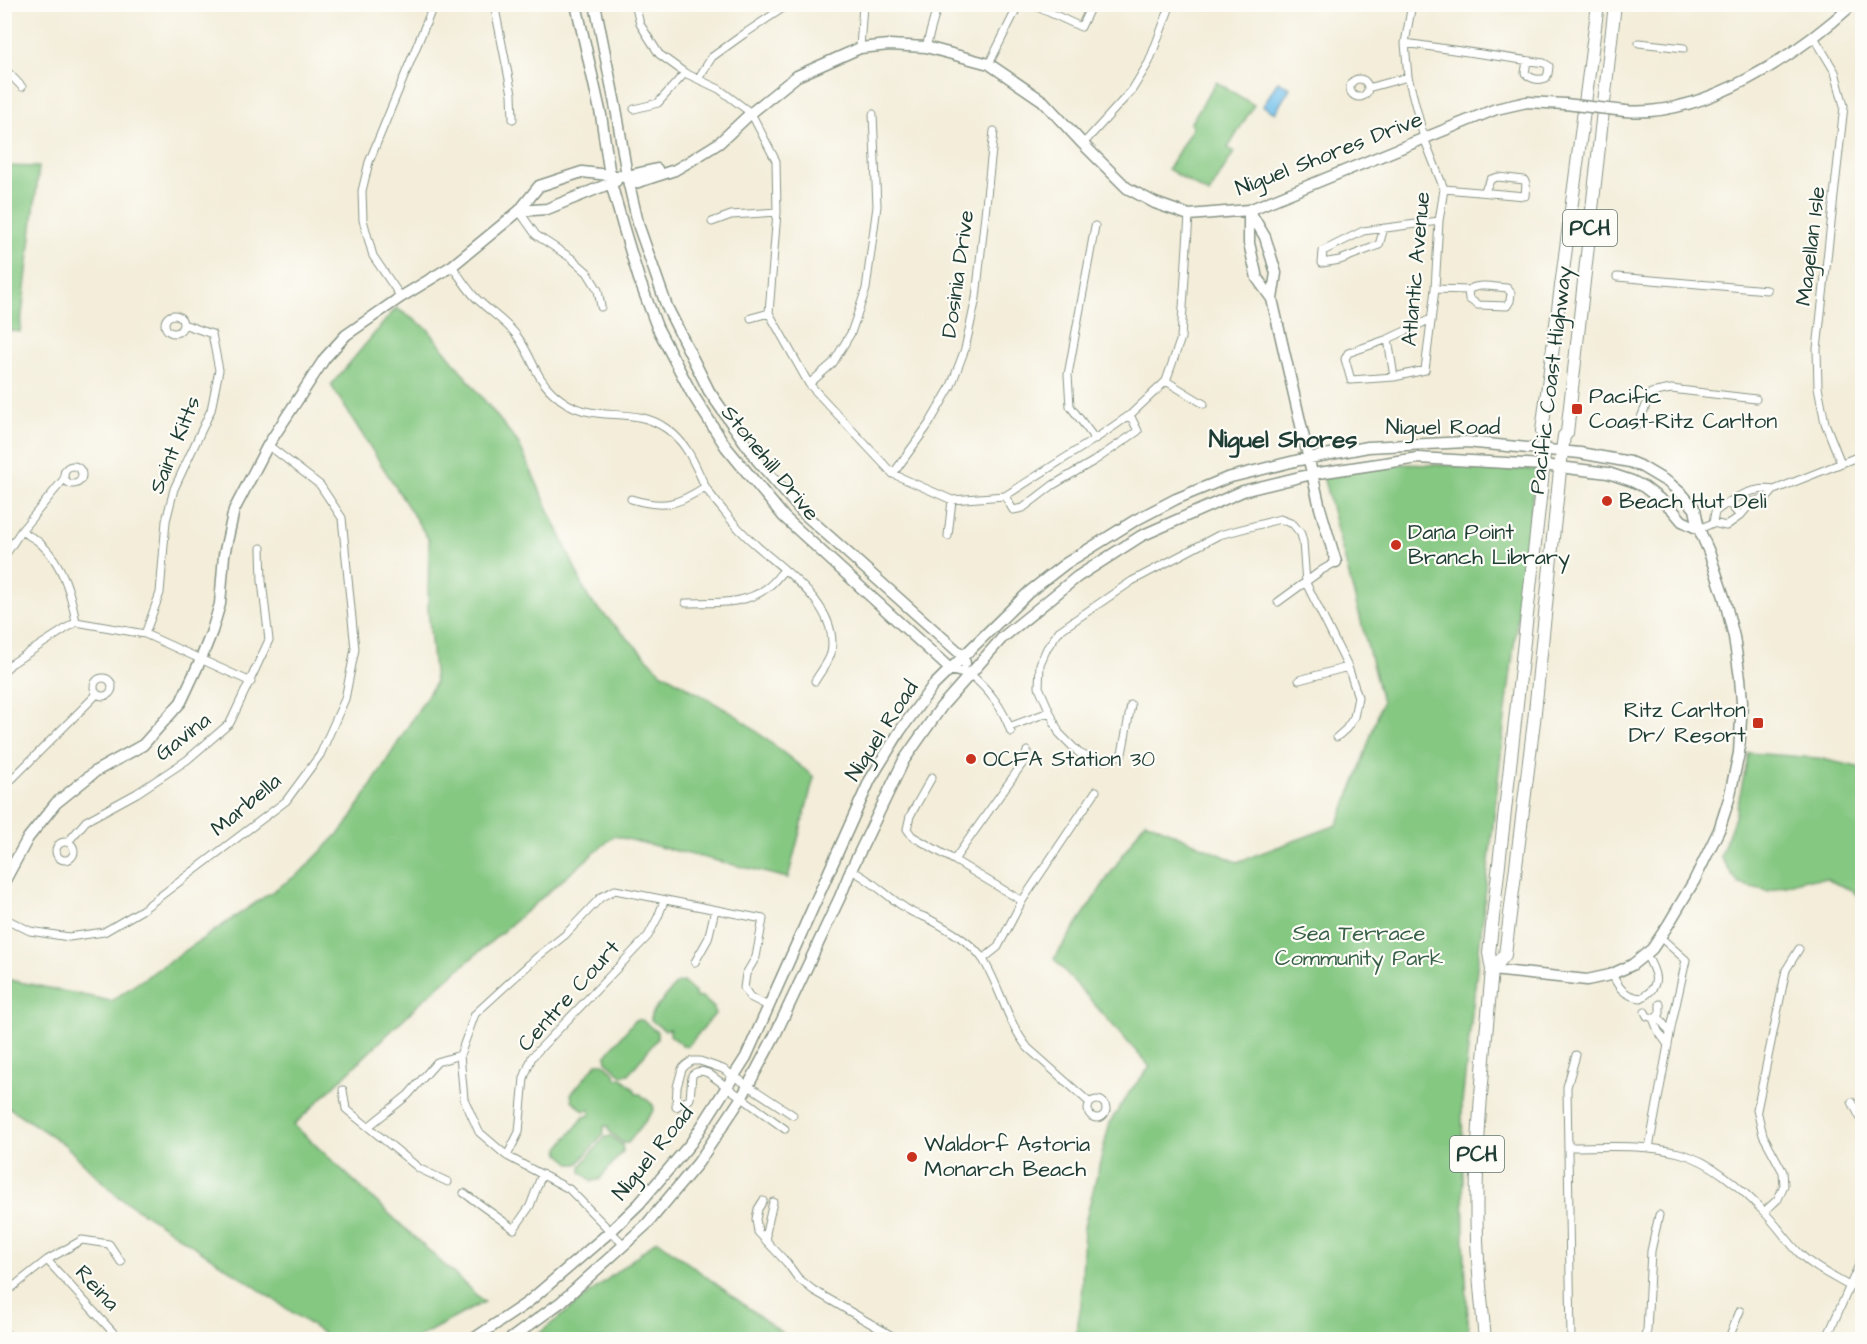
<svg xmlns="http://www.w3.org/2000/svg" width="1867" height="1344" font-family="'Architects Daughter',sans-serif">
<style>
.green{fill:#85c882;stroke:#52825b;stroke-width:1.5}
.water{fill:#72c0ec;stroke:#487e90;stroke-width:1.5}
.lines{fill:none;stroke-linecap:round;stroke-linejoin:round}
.street-casing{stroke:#899586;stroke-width:9}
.secondary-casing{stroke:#899586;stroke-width:13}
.highway-casing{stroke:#899586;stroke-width:14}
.street{stroke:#fff;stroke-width:7}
.secondary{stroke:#fff;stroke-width:10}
.highway{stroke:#fff;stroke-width:12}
.secondary-bridge-casing{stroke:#899586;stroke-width:13;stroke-linecap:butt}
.secondary-bridge{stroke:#fff;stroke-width:10}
.poi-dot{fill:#c8321e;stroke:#fdfcf7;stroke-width:2}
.labels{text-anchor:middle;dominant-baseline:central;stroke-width:4.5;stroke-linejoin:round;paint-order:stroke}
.shield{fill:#fdfcf7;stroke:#62766e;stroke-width:1.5}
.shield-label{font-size:21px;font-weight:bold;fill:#1f3d34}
.street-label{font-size:22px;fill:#1f3d34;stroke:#fdfcf7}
.poi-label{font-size:22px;fill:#1f3d34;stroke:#fdfcf7;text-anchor:start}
.park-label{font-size:22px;fill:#386048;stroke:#fdfcf7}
.neighbourhood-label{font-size:24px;font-weight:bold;fill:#1f3d34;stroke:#fdfcf7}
</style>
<rect width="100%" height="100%" fill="#fdfcf7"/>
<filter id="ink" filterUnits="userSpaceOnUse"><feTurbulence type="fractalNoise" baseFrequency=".0167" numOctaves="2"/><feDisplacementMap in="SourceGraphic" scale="12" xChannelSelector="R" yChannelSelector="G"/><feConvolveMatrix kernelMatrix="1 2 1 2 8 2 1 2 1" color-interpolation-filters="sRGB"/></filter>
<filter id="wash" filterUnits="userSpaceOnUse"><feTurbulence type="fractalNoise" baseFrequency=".008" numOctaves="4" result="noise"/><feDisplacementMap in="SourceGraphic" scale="24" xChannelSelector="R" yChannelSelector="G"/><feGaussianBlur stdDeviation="1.35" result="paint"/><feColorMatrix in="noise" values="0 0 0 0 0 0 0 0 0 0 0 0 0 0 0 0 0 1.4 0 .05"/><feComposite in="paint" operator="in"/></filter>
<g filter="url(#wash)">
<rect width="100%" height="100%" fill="#f3edd9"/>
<path class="green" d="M1216,82L1254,105L1228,148L1234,152L1209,194L1168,169L1193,127L1190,124Z
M5,166L39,167L20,332L5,330Z
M396,308L427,328L519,444L589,599L661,672L737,716L814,777L788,878L614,836L423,1000L294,1125L484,1302L415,1339H331L238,1275L117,1196L64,1144L5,1105V979L111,1001L301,872L346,826L435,683L428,609L429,540L331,385Z
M1397,464L1478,466L1536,470L1505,718L1462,1103L1464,1240L1469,1339H1075L1081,1305L1084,1227L1110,1122L1131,1090L1150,1067L1054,959L1145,821L1237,862L1337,825L1358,774L1382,702L1323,476Z
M1749,753L1818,758L1862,768V899L1851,890L1826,879H1805L1768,891L1739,884L1720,857L1735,817Z
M683,982L695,993L696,998L702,997L714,1008L715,1014L688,1046H683L670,1035V1029L664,1030L651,1020V1014L677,983Z
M635,1020H642L657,1032V1039L629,1074L622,1075L607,1062L606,1055Z
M597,1063H603L615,1073L616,1079L622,1078L634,1089L636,1094H640L653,1105L654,1110L628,1143H623L609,1131L608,1126H604V1133L578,1164H572L560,1154L559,1148L584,1117L590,1115V1110L584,1111L572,1100L571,1094Z
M611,1136L622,1145L623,1151L599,1180L592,1181L581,1172V1166L605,1137Z
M657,1240L790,1339H532Z"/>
<path class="water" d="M1278,81L1290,88L1275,113L1263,106Z"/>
</g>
<g filter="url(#ink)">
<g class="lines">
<g class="street-casing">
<path id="street" d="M494,4L512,94L513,119
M635,4L640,24L659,54L685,73L719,89L751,113L776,161L777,212L769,313L809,384L893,474L952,500L1005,496L1095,439L1130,415L1166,381L1181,338L1189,215
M1031,4L1081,27L1092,4
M1412,4L1405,43L1408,77L1424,138L1444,189L1439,221L1435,289L1425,370L1394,377L1351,380L1345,359L1348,353L1388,339L1431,319
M1814,37L1835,72L1844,106L1817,349L1818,387L1825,423L1841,463
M1405,43L1544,63L1549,66L1548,74L1546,78C1538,81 1531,79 1525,73L1527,61
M1639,43L1684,48
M926,47L938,4
M860,48L863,4
M989,64L1019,4
M4,68L22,87
M1350 88a9 9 0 1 1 18 0a9 9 0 1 1-18 0Z
M698,79L712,57L744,34L789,4
M1368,88L1408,77
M634,109L658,103L685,73
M1083,144L1132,90L1149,62L1171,4
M1444,189L1525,196L1526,183L1524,180L1498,177L1491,179L1484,192
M519,211L536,235L571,258L587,272L598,290L601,307
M712,222L731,215L777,212
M1384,228L1379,245L1340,260L1322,263L1323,251L1363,231L1439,221
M452,266C459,276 466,287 474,296C487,310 505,320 517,336C531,354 535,377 553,393C591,429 630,402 667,429C687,443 694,463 704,484C709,494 716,502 723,510C733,523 744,535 757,546C786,572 840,607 831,653C829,662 820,672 815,681
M1617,277L1767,290
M1435,289L1468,290L1469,299L1478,305L1507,306L1510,301L1511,293L1507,288C1494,287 1479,283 1468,290
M401,297L373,256L363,220L362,191L369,162L434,4
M165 324a9 9 0 1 1 18 0a9 9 0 1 1-18 0Z
M751,318L769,313
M1388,339L1394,377
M1166,381L1204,404
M809,384L833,363L851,333L866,289L877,206L873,114
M1638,425L1651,393L1671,389L1756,399
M1095,439L1070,406L1068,375L1095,226
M64 475a9 9 0 1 1 18 0a9 9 0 1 1-18 0Z
M893,474L929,424L951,386L965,349L976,298L994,131
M1005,496L1013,510L1023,508L1053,485L1094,461L1138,431L1130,415
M631,499C664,509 677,505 705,487
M1728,502L1740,516
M1713,523L1715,512C1730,500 1753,486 1774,490
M1699,529L1713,523L1726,526L1740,516L1752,502L1767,498L1774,490L1862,455
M21,531C27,535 35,538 41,544C63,564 71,594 76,622
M948,536L952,500
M4,557L21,531L64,479
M1278,602L1322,570L1336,562
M686,603C714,602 745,606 768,587C774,583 779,575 784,570
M145,634L160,593L166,521L174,489L211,410L219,370L212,334L183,324
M4,671L11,664L76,622L145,634L251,682
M970,674C990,691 1003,708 1011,732
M94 687a9 9 0 1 1 18 0a9 9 0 1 1-18 0Z
M1299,680L1348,667
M1131,705L1122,754L1109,760H1094L1079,753L1059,733L1039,687L1040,664L1047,648L1059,631L1132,581L1219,535L1280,519L1293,524L1301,534L1303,542L1306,583L1348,667L1358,697L1354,717L1346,729L1337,737
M1009,727L1049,712
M932,777L910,816L907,829L912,836L954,860
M4,787L97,694
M56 851a9 9 0 1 1 18 0a9 9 0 1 1-18 0Z
M68,842L86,821L137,793L187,760L230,723L269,640L262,581L261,548
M851,870C874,881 890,900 912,912C917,915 924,916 929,919C948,929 973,943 984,961C1001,989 1007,1022 1028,1048L1090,1103
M1022,901L954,860L1025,760L1027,751
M4,918L30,931L69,937L104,932L142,910L286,801L320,755L345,699L355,649L342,518L320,485L268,445
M983,959L998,947L1022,901L1096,791
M695,962L708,939L715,910
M1612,974C1619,989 1625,996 1641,998C1663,986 1656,973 1646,954
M1645,1012L1647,1016L1653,1018L1658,1031L1668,1045
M1658,1016L1670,1033
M1656,1018L1660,1013V1004
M343,1090L346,1109L420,1169L448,1182
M1088 1109a9 9 0 1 1 18 0a9 9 0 1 1-18 0Z
M1852,1102L1862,1121
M368,1127L408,1095L437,1062L460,1055
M785,1129L708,1073C702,1071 697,1070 692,1075L690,1099L676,1107L677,1087L682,1069L686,1065L692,1061H700L723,1069L793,1115
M1569,1147C1605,1147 1643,1144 1679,1153C1712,1161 1741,1188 1764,1212C1777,1225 1787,1241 1800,1254C1814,1268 1832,1276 1849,1286
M1649,1148L1672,1023L1686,960L1660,937
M507,1156L519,1132L524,1078L532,1057L648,936L658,917L664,901
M464,1193L514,1229L530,1206L542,1174
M763,1201L758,1209L756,1219L758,1232L787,1263L798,1278L813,1290L899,1340
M1764,1212L1778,1199L1784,1185L1783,1172L1763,1135L1757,1110L1786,970L1799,949
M767,1241L766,1233L773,1202
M624,1245L569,1189L507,1156L479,1132L464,1099L460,1055L475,1014L536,958L565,935L601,897L615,890L763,919L756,957L746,974L744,988L750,997L768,1006
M47,1260L120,1340
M4,1294L47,1260L82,1240L109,1244L121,1262
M1571,1340L1567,1087L1576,1055
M1643,1340L1647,1331L1651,1251L1659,1215
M1728,1340L1740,1311
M1826,1340L1862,1258"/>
</g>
<g class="secondary-casing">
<path id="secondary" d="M576,4L601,115L611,183L623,226L639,279L657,327L691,392L726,447L784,517L950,669L970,674
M595,4L617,114L627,176L639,227L667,307L709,391L757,460L802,512L963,656L965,663
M1625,111C1703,118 1797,55 1853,4
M627,176L657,169
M629,185L675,170L687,163L719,143L751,113L797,76L860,48L889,45L926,47L989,64L1043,101L1083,144L1127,188L1155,203L1189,215L1249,210L1496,109L1527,102L1565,104
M1249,210L1265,237L1276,273L1272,299L1320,508L1336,562
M519,211L547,209L616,181
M1249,212V243L1257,278L1272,299
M4,882L28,838L56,803L96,771L143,745L181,702L201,659L212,631L220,604L224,555L234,510L268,445L325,358L346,335L401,297L452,266L519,211L539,186L582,172L627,177
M4,1335L11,1340
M472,1340L527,1303L611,1231L639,1204L691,1143L746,1057L870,780L900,731L932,687L1029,592L1065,564L1134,521L1176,499L1227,478L1299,460L1368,447L1466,442L1580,453L1630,462L1642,467L1669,483L1683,495L1695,509L1699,529L1709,552L1724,597L1734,637L1740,678L1742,702L1739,753L1729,799L1719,830L1694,881L1668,925L1652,949L1632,965L1610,975L1587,980L1492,970
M509,1340L561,1302L647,1224L698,1163L742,1097L775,1035L840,897L851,870L904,760L942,706L1002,638L1077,577L1141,536L1243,491L1312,474L1418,458L1543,465L1608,473L1632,481L1644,487L1671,508L1682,521L1699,529"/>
</g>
<g class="highway-casing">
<path id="highway" d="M1492,970L1505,955L1534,721L1562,451L1564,436L1567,433L1615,4
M1485,1340C1482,1306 1478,1272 1477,1239C1474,1149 1484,1059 1492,970L1489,953L1542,481L1544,450L1542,431L1598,4"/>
</g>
<use href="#street" class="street"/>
<use href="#secondary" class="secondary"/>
<use href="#highway" class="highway"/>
<g class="secondary-bridge-casing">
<path id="secondary-bridge" d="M1565,104L1625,111"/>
</g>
<use href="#secondary-bridge" class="secondary-bridge"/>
</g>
</g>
<g class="poi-dot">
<rect x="1571" y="403" width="12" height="12" rx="3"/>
<circle cx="1607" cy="501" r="6"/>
<circle cx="1396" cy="545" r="6"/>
<rect x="1752" y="717" width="12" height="12" rx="3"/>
<circle cx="971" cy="759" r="6"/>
<circle cx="912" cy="1157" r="6"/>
</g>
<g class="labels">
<g class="shield">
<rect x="1563" y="210" width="54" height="36" rx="4.5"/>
<rect x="1450" y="1136" width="54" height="36" rx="4.5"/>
</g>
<g class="shield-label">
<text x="1590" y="228">PCH</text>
<text x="1477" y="1154">PCH</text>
</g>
<g class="street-label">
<text transform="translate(1329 154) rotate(-21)">Niguel Shores Drive</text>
<text transform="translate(1811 246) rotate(-83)">Magellan Isle</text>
<text transform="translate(1416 269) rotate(-85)">Atlantic Avenue</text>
<text transform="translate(958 274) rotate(-82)">Dosinia Drive</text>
<text transform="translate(1551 380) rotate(-83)">Pacific Coast Highway</text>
<text x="1443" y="427">Niguel Road</text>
<text transform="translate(175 445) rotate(-68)">Saint Kitts</text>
<text transform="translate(770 463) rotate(51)">Stonehill Drive</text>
<text transform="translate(882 731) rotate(-57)">Niguel Road</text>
<text transform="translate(183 737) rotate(-38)">Gavina</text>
<text transform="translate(246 805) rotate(-40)">Marbella</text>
<text transform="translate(569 996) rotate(-48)">Centre Court</text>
<text transform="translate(653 1153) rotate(-51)">Niguel Road</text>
<text transform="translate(97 1288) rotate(47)">Reina</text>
</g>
<g class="poi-label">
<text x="1589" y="396">Pacific<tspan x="1589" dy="25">Coast-Ritz Carlton</tspan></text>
<text x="1619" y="501">Beach Hut Deli</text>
<text x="1408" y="532">Dana Point<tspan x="1408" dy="25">Branch Library</tspan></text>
<text x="1746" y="710" text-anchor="end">Ritz Carlton<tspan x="1746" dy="25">Dr/ Resort</tspan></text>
<text x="983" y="759">OCFA Station 30</text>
<text x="924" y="1144">Waldorf Astoria<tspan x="924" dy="25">Monarch Beach</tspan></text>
</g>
<g class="park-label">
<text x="1359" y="933">Sea Terrace<tspan x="1359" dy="25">Community Park</tspan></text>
</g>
<g class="neighbourhood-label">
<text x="1283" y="440">Niguel Shores</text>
</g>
</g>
<rect width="1867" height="1344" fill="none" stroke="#fdfcf7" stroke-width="24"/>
</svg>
